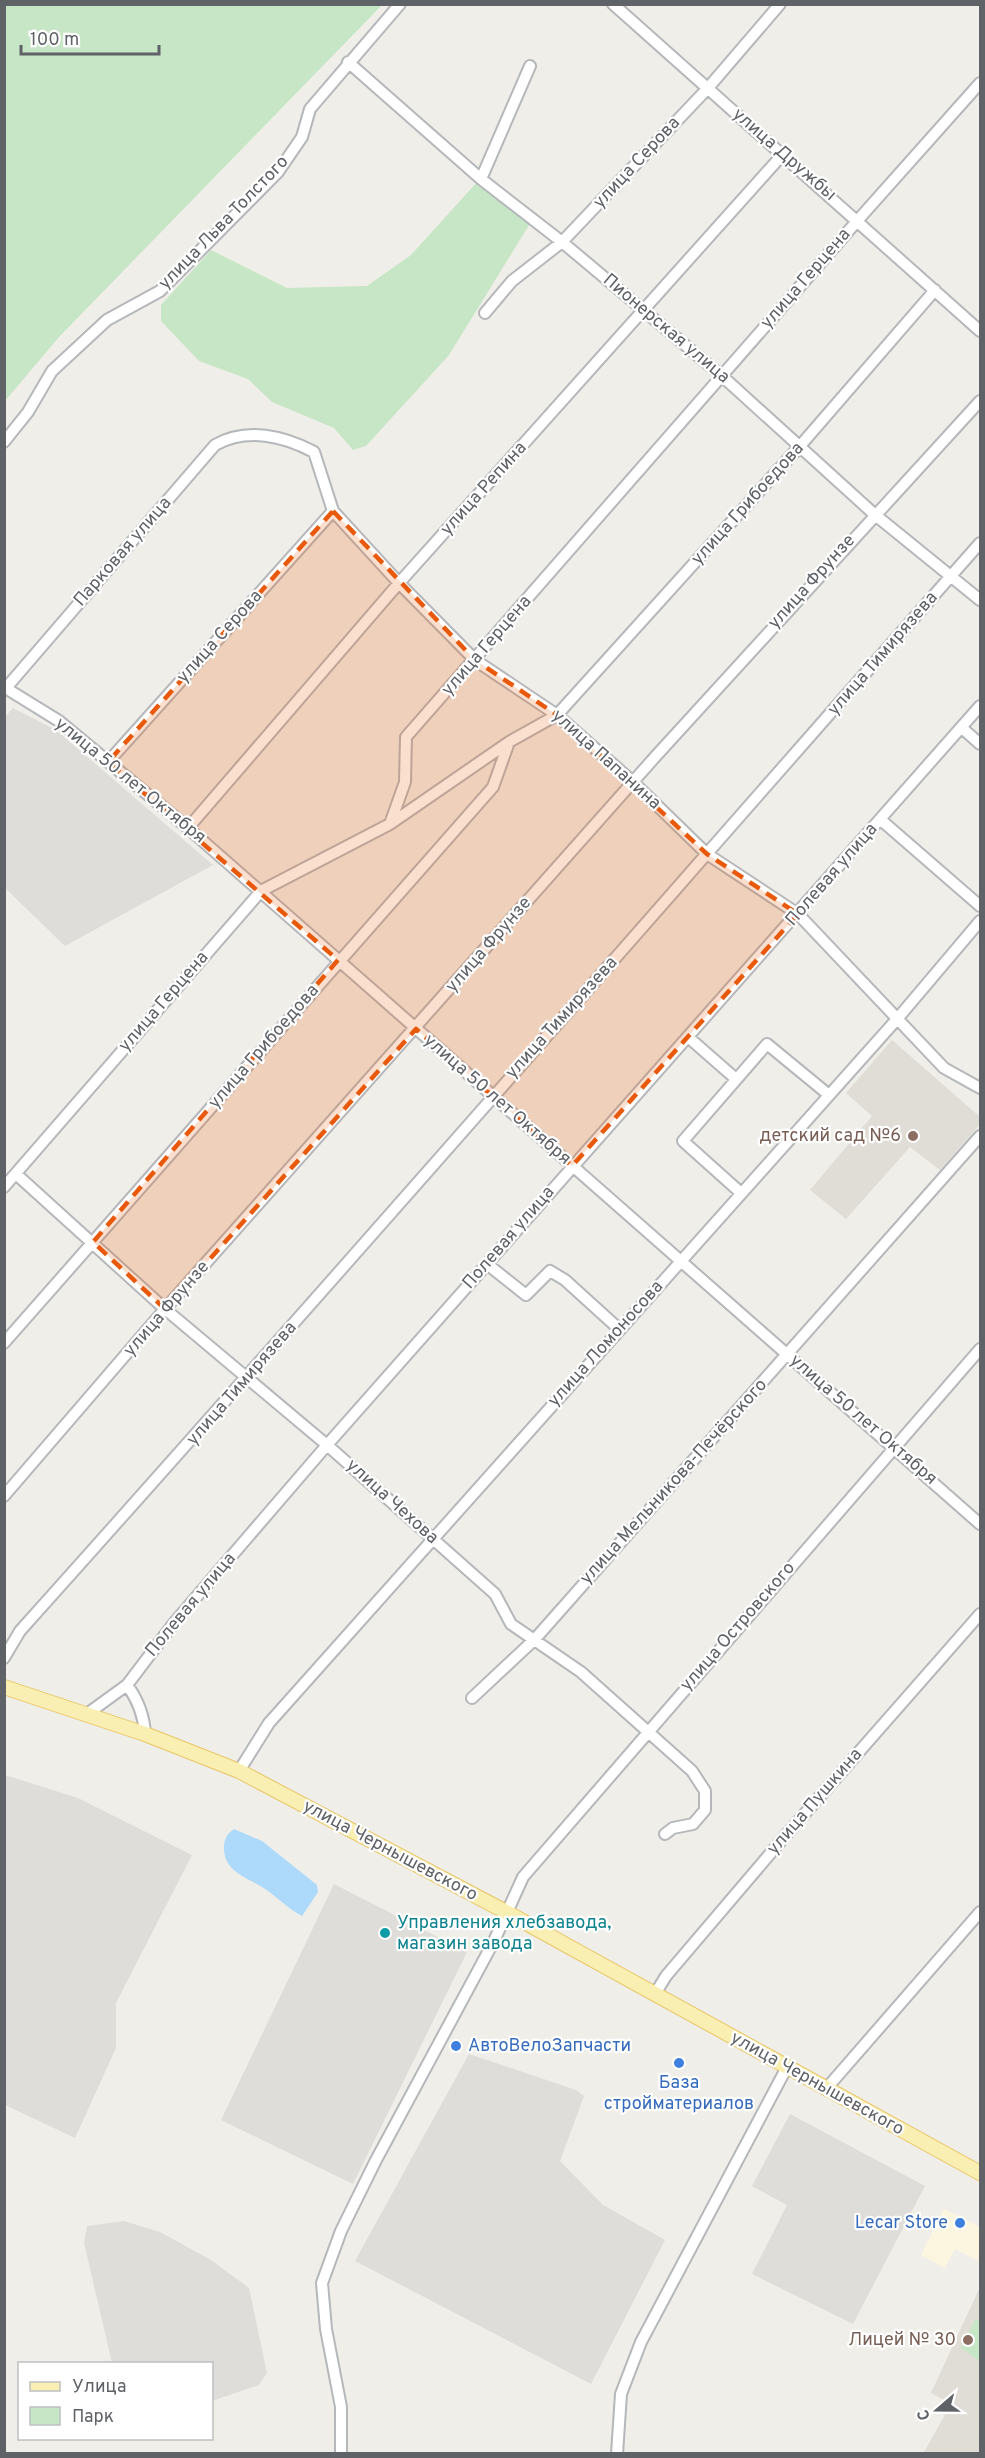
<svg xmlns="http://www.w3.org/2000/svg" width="985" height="2458" font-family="Overpass,sans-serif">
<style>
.commercial{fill:#fcf6e0}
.industrial{fill:#dfddda}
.education{fill:#e0ddd6}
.green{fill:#c6e6c6}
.water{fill:#add9fa}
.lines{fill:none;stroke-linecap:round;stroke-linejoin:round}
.minor-casing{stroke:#b5b7bb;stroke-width:14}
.major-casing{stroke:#e9c567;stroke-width:16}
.minor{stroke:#fff;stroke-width:10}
.major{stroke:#faefb2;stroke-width:14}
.marked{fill:#e8590c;fill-opacity:0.2;stroke:#e8590c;stroke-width:4.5;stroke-dasharray:12 8;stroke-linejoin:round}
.education-dot{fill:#8d6e63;stroke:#fff;stroke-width:2}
.culture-dot{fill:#0f9aa8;stroke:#fff;stroke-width:2}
.shop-dot{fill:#3f7fe0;stroke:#fff;stroke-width:2}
.labels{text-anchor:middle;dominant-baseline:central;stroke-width:4.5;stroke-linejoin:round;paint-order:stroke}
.street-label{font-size:18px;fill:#5f6267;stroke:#fff}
.education-label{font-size:18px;fill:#785e54;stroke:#fff;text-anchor:end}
.culture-label{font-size:18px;fill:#0d838f;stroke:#fff;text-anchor:start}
.shop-label{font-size:18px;fill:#366cbe;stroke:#fff;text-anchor:start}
</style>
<rect width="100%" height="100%" fill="#f0eee8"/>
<path class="commercial" d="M944,2209L980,2227V2262L955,2249L945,2268L921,2255Z"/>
<path class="industrial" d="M13,708L56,730L213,865L65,946L5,888V717Z
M5,1775L78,1798L192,1855L116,2003V2048L75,2138L5,2105Z
M334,1884L467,1952L353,2184L221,2120Z
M469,2054L576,2090L584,2096L560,2161L603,2205L665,2240L591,2384L355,2261Z
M790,2114L925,2186L853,2324L752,2274L787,2205L752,2186Z
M124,2221L160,2232L211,2260L249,2288L267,2373L259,2385L212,2401V2364L112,2363L84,2243L87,2226Z"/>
<path class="education" d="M892,1040L980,1117V1124L940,1170L910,1147L846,1219L810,1190L872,1116L846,1093Z
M980,2287V2453L923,2454L951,2404L931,2393Z"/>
<path class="green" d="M5,4L382,5L59,337L5,401Z
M479,180L531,222L449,355L366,446L353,450L334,428L272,402L248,379L199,361L161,321V305L211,250L287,288L367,286L411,255Z
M975,2320L980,2321V2361L961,2348Z"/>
<path class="water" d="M234,1829L262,1841L317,1885L318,1892L302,1916C289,1909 280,1900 268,1891C251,1878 224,1874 224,1848C224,1839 227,1834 234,1829Z"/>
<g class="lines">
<g class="minor-casing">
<path id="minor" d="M613,4L980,331
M348,62L481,179L562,242L722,376L874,514L980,600
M481,179L530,66
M485,313L512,281L562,242L708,88L780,4
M4,442L28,412L52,371L107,320L160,291L278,172L302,137L310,109L400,4
M4,687L59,721L188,828L980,1524
M6,688L215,445C247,427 284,436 314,452L333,511L399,583L475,660L557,715L633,782L707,854L798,914L944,1068L980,1088
M962,728L980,744
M108,762L333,511
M881,820L980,906
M390,824L509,742L557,715L800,446L935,290
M188,828L399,583L783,154
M688,1037L736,1079
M16,1174L165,1309L327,1445L495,1594L511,1624L581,1672L692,1771L705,1791V1810L693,1824L673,1828L665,1834
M4,1187L261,891L390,824L405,782L406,737L858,220L980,83
M741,1193L683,1141L767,1044L829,1095
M487,1264L526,1295L550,1271L565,1280L619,1329
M4,1343L493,787L509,742
M4,1496L165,1309L655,757L980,401
M4,1658L20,1631C343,1271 660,906 980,543
M127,1685C138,1700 144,1716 145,1734
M472,1698L535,1639L980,1136
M87,1714L127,1685L174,1623L327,1445L980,706
M239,1771L269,1723L898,1018L980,921
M655,1994L666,1976L786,1835L980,1614
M826,2089L980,1912
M341,2454V2407L326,2329L322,2283L341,2231L375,2162L494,1941L523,1877L980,1349
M617,2454L621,2394L641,2342L787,2067"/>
</g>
<g class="major-casing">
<path id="major" d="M4,1687L145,1734L239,1771L508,1913L980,2173"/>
</g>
<use href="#minor" class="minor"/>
<use href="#major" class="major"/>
</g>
<path class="marked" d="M333,511L475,660L557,715L707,854L798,914L572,1166L416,1029L165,1309L93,1242L338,960L108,762Z"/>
<g class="education-dot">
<circle cx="913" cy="1136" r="6"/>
<circle cx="968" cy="2340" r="6"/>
</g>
<circle class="culture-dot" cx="385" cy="1933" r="6"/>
<g class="shop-dot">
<circle cx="456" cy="2046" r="6"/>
<circle cx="679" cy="2063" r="6"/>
<circle cx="960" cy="2223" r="6"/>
</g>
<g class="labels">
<g class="street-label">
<text transform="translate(784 155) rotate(41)">улица Дружбы</text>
<text transform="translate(637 163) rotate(-47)">улица Серова</text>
<text transform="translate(224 223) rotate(-46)">улица Льва Толстого</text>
<text transform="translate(806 279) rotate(-49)">улица Герцена</text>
<text transform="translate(666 329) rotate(40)">Пионерская улица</text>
<text transform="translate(484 489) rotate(-48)">улица Репина</text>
<text transform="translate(748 504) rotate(-48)">улица Грибоедова</text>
<text transform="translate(123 552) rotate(-49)">Парковая улица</text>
<text transform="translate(812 582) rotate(-48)">улица Фрунзе</text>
<text transform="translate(220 637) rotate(-48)">улица Серова</text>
<text transform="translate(487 646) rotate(-49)">улица Герцена</text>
<text transform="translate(883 654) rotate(-49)">улица Тимирязева</text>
<text transform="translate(606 760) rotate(42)">улица Папанина</text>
<text transform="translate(130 781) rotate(39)">улица 50 лет Октября</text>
<text transform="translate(832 875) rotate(-49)">Полевая улица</text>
<text transform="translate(489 945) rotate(-49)">улица Фрунзе</text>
<text transform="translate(164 1002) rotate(-49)">улица Герцена</text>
<text transform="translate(562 1018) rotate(-48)">улица Тимирязева</text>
<text transform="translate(264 1047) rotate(-49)">улица Грибоедова</text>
<text transform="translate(497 1100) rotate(41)">улица 50 лет Октября</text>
<text transform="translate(509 1238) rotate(-49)">Полевая улица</text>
<text transform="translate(167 1309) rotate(-49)">улица Фрунзе</text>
<text transform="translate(606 1344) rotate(-48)">улица Ломоносова</text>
<text transform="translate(242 1384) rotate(-49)">улица Тимирязева</text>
<text transform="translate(863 1420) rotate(41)">улица 50 лет Октября</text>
<text transform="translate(674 1482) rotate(-48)">улица Мельникова-Печёрского</text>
<text transform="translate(392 1502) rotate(42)">улица Чехова</text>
<text transform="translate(191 1605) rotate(-50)">Полевая улица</text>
<text transform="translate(738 1627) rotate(-49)">улица Островского</text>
<text transform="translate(815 1802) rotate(-49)">улица Пушкина</text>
<text transform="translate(390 1851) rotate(28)">улица Чернышевского</text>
<text transform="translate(817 2084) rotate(29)">улица Чернышевского</text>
</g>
<g class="education-label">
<text x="901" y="1136">детский сад №6</text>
<text x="956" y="2340">Лицей № 30</text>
</g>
<g class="culture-label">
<text x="397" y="1923">Управления хлебзавода,<tspan x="397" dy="21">магазин завода</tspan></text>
</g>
<g class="shop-label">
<text x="468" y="2046">АвтоВелоЗапчасти</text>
<text x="679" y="2083" text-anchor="middle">База<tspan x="679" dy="21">стройматериалов</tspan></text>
<text x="948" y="2223" text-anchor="end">Lecar Store</text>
</g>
</g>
<rect width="985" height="2458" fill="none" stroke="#5f6267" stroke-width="12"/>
<rect x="18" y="2362" width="195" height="78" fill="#ffffff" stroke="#bfc0c2" stroke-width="1.5"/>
<rect x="30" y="2382" width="30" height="9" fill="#faefb2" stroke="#bfc0c2" stroke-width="1.5"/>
<text x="72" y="2392" font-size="18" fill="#5f6267">Улица</text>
<rect x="30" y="2407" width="30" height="18" fill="#c6e6c6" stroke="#bfc0c2" stroke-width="1.5"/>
<text x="72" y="2422" font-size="18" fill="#5f6267">Парк</text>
<g transform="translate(937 2410) rotate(250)" stroke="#ffffff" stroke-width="4.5" paint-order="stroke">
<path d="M0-4.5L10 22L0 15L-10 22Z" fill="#5f6267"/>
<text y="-9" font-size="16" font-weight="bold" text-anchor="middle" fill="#5f6267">С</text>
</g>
<path d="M21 45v9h138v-9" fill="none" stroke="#5f6267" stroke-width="3"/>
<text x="30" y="45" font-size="18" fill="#5f6267" stroke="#ffffff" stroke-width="4.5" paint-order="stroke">100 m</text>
</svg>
